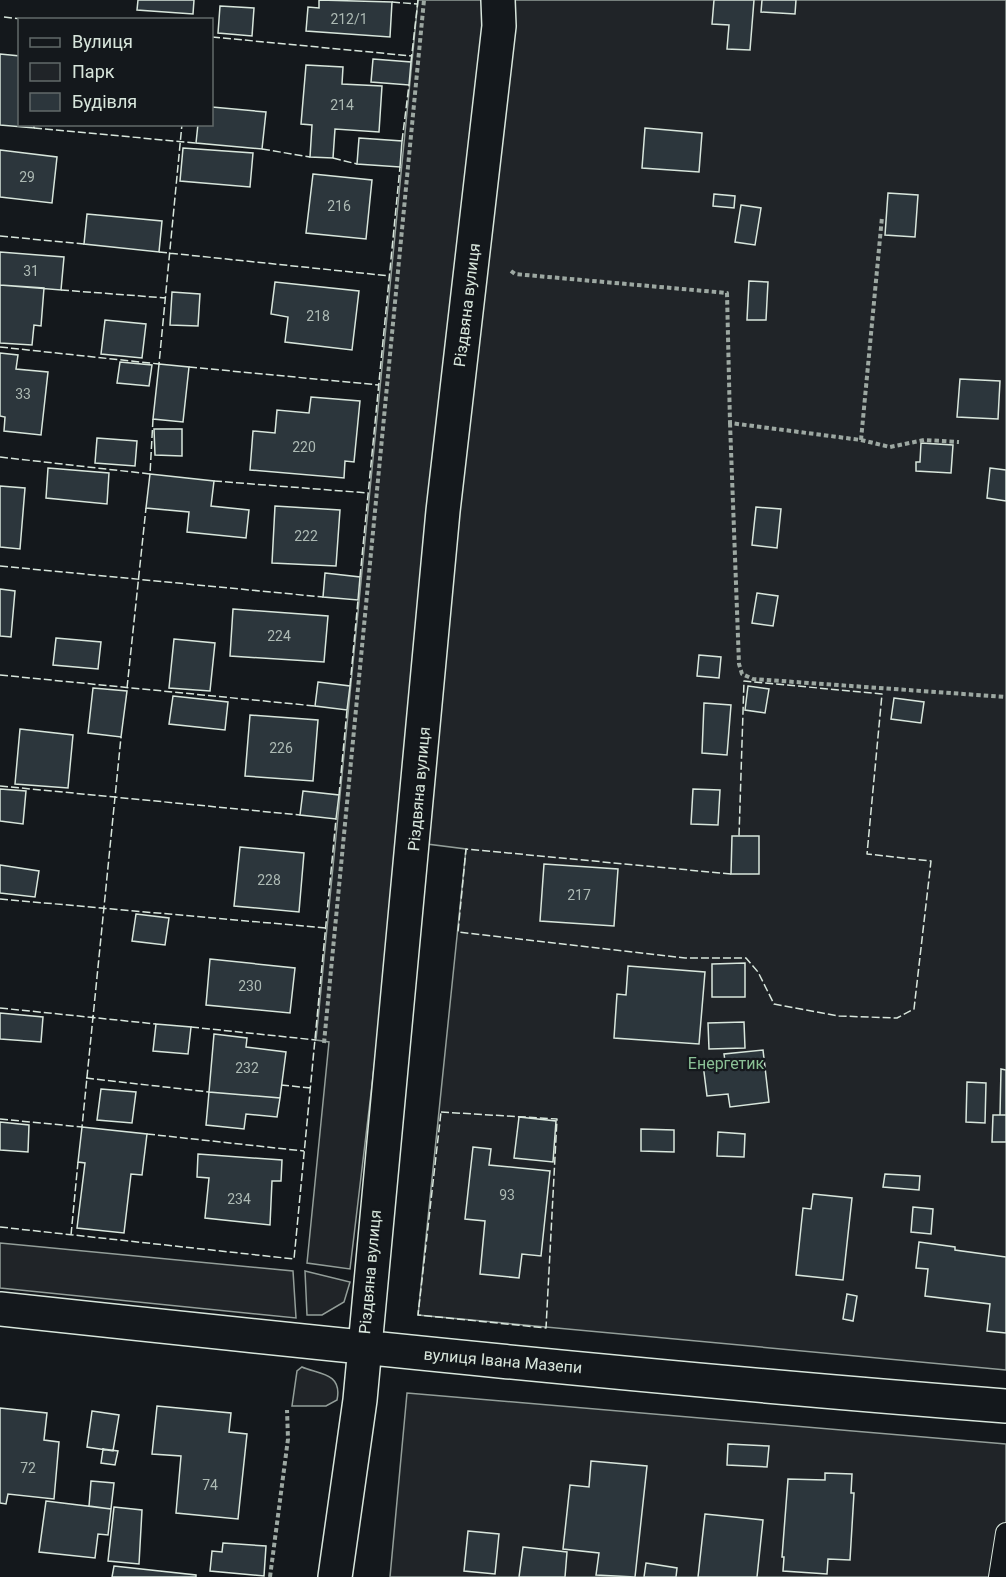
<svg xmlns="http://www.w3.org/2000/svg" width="1006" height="1577" font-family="Roboto,sans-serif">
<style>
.green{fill:#202428;stroke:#939e99;stroke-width:1.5}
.building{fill:#2c363c;stroke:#d8e6dc;stroke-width:1.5}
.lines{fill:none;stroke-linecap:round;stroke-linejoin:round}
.service-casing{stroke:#d8e6dc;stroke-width:22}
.minor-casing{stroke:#d8e6dc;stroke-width:36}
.path{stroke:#9da8a2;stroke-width:4;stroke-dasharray:4.5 3;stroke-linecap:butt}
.service{stroke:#14181c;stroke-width:20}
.minor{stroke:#14181c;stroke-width:33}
.fence{stroke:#d8e6dc;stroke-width:1.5;stroke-dasharray:8 3;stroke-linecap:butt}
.labels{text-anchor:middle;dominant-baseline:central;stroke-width:4.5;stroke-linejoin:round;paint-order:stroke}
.number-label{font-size:14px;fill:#adbab4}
.street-label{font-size:16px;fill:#d8e6dc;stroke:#14181c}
.park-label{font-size:16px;fill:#8ac095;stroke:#14181c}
</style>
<rect width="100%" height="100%" fill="#14181c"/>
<path class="green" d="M418,0H487L401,842L350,1269L307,1263L329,1042L316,1040Z
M513,0H1006V1370L418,1315L466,849L427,844L478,293Z
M0,1243L293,1271L296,1318L0,1288Z
M305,1271L350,1282L344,1302L322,1315H307Z
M302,1367C317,1374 343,1372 337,1400L326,1406H292L297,1371Z
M407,1393L1006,1444V1577H390Z"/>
<path class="building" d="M138,0H194L193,14L137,10Z
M319,0L392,2L390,37L306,31L308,7L319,8Z
M714,0H754L750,50L727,49L729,25L712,24Z
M762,0H796L795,14L761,12Z
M220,6L254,8L252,36L218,33Z
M0,54L20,56V124H34V128L0,125Z
M373,59L411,62L409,85L371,82Z
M306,65L343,67L342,84L382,86L379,132L335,129L333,158L310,157L312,125L301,124Z
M212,107L266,112L262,149L196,143L198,124H212Z
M645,128L702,133L699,172L642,168Z
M359,138L402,141L400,167L357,164Z
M183,148L253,153L250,187L180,181Z
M0,150L57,157L52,203L0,197Z
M313,174L372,180L366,239L306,233Z
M888,193L918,195L915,237L885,235Z
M714,194L735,196L734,208L713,206Z
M741,205L761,208L755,245L735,242Z
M87,214L162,221L159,252L84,244Z
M0,252L64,257L61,290L0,285Z
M749,281L768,282L766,320H747Z
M275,282L359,291L352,350L285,342L288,317L271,314Z
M0,285L44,288L41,326L34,325L32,345L0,343Z
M172,292L200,294L198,326L170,325Z
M105,320L146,324L142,358L101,354Z
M0,353L18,355L16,369L48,372L41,435L4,431L5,417L0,416Z
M120,362L152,365L149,386L117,383Z
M159,364L189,367L183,422L153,419Z
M960,379L1000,381L998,419L957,417Z
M311,397L360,401L354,462L345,461L344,478L250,470L253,431L275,433L277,410L309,413Z
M154,429H182V456L155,455Z
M97,438L137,441L135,466L95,463Z
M921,443L953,445L951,473L916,471V462H920Z
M48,468L109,473L107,504L46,498Z
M990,468L1006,470V501L987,498Z
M150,474L214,481L211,506L249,510L246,538L187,532L189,512L146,508Z
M0,486L25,488L20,549L0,547Z
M275,506L340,510L336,566L272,563Z
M756,507L781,509L777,548L752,545Z
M325,573L360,577L358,600L323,597Z
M0,589L15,591L11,637L0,636Z
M757,593L778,596L773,626L752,623Z
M233,609L328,616L324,662L230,656Z
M56,638L101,642L98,669L53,665Z
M174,639L215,643L210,691L169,688Z
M699,655L721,657L719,678L697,676Z
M318,682L350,686L347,710L315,706Z
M748,686L769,689L765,713L745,710Z
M93,688L127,691L121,737L88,733Z
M173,696L228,702L225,730L169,724Z
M894,698L924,702L921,723L891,719Z
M704,703L731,705L727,755L702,753Z
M250,715L318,720L313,781L245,776Z
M20,729L73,735L68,788L15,784Z
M0,789L26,791L23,824L0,821Z
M693,789L720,790L718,825L691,824Z
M303,791L339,795L336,819L300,815Z
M732,836H759V874H731Z
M240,847L304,853L299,912L234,906Z
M544,864L618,869L614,926L540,921Z
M0,865L39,871L35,897L0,893Z
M136,914L169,918L165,945L132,941Z
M210,959L295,968L290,1013L206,1005Z
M745,963V997H712V964Z
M628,966L705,972L699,1044L614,1038L617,994L626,995Z
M0,1013L43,1017L41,1042L0,1039Z
M744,1022L745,1048L709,1049L708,1023Z
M156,1024L191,1027L188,1054L153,1051Z
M214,1034L247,1038L246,1047L286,1052L280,1098L209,1092Z
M763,1050L769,1102L730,1107L728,1094L707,1096L703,1064L725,1061L724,1054Z
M1001,1069L1006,1070V1115H1000Z
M967,1082L986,1083L985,1123L966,1122Z
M101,1089L136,1092L132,1123L97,1120Z
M209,1092L280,1098L277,1117L246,1114L244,1129L206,1125Z
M993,1115H1006V1142H992Z
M519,1117L556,1121L553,1162L514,1158Z
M0,1122L29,1125L28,1152L0,1150Z
M82,1127L147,1134L142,1175L131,1174L124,1233L77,1228L85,1163L78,1162Z
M641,1129L674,1130V1152L641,1151Z
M718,1132L745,1134L744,1157L717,1156Z
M473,1147L491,1149L489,1165L550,1171L541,1256L522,1254L519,1278L480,1274L485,1221L465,1219Z
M198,1154L282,1160L281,1181H272L270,1225L205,1218L209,1178L197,1177Z
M885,1174L920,1176L919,1190L883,1187Z
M813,1194L852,1198L843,1280L796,1275L803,1208L811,1209Z
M913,1207L933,1209L931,1234L911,1232Z
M919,1242L955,1247V1250L1006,1257V1333L987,1331L990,1304L925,1296L928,1269L916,1268Z
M847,1294L857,1296L853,1321L843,1319Z
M157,1406L231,1413L229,1432L247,1434L238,1519L176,1513L181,1456L152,1454Z
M0,1408L47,1413L44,1440L59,1442L54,1499L8,1494L6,1504L0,1503Z
M92,1411L119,1415L113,1451L87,1447Z
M728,1444L769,1446L767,1467L727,1465Z
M103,1449L118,1451L115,1465L101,1463Z
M591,1461L647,1466L635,1577L596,1575L599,1553L563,1549L570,1485L589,1487Z
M825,1473L852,1474L851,1493H854L850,1560L828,1559L827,1574L783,1571L784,1557H782L788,1479L825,1480Z
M91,1481L114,1483L111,1509L89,1506Z
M46,1501L111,1509L108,1535L98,1534L95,1558L39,1552Z
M114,1507L142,1510L139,1564L108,1561Z
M705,1514L763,1520L757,1577H698Z
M468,1531L499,1534L495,1574L464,1571Z
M223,1543L266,1546L264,1576L210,1571L212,1551L222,1552Z
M523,1547L567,1552L565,1577H519Z
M646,1563L677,1568L676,1577H644Z
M114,1566L196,1575V1577H112Z"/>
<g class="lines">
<g class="service-casing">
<path id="service" d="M999,1577L1006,1533"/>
</g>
<g class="minor-casing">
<path id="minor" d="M0,1309C335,1345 670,1380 1006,1406
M335,1577L360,1400L443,511L499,26L498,0"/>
</g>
<path class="path" d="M511,271L515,274L727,293L730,423L861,440L882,217
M730,423L739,664L742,674L753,679L1006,697
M861,440L890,447L924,440L959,442
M324,1043L424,0
M270,1577L288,1439L287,1410"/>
<use href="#service" class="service"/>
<use href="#minor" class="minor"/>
<path class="fence" d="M392,2L417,4
M4,17L31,20
M212,37L412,56
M411,62L418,0
M34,128L196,143
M402,141L409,85
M262,149L310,157
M333,158L357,164
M0,236L84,244
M159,252L390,276
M61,290L166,298
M0,347L159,364L182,124
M189,367L379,385
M0,457L150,474L153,419
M214,481L368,493
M0,566L323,597
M360,577L400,167
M0,675L315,706
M350,686L358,600
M127,688L146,508
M0,786L300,815
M339,795L347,710
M731,874L466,849L458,932L685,958H746L758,972L774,1004L839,1016L897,1018L914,1009L931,861L867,854L882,694L744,681L739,836
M0,899L326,928
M0,1008L156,1024
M191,1027L316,1040
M86,1078L209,1092
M281,1085L311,1088
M441,1112L557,1119L546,1328L418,1315Z
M0,1119L82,1127L121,737
M147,1134L304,1151
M0,1227L294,1259L336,819
M71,1235L78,1162"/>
</g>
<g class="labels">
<g class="number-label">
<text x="349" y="19">212/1</text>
<text x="342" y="105">214</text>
<text x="27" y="177">29</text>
<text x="339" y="206">216</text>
<text x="31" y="271">31</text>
<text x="318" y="316">218</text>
<text x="23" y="394">33</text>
<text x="304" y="447">220</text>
<text x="306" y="536">222</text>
<text x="279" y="636">224</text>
<text x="281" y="748">226</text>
<text x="269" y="880">228</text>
<text x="579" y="895">217</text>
<text x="250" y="986">230</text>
<text x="247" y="1068">232</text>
<text x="507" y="1195">93</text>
<text x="239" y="1199">234</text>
<text x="28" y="1468">72</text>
<text x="210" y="1485">74</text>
</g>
<g class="street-label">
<text transform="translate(467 305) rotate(-83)">Різдвяна вулиця</text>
<text transform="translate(419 789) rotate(-85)">Різдвяна вулиця</text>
<text transform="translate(370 1272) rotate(-85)">Різдвяна вулиця</text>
<text transform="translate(503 1361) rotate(5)">вулиця Івана Мазепи</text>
</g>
<g class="park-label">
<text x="726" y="1063">Енергетик</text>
</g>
</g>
<rect x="18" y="18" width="195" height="108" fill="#14181c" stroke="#626a69" stroke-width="1.5"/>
<rect x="30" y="38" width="30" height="9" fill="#14181c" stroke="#626a69" stroke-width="1.5"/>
<text x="72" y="48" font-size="18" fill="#d8e6dc">Вулиця</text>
<rect x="30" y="63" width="30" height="18" fill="#202428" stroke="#626a69" stroke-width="1.5"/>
<text x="72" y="78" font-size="18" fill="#d8e6dc">Парк</text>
<rect x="30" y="93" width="30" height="18" fill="#2c363c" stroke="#626a69" stroke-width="1.5"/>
<text x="72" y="108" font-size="18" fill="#d8e6dc">Будівля</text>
</svg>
